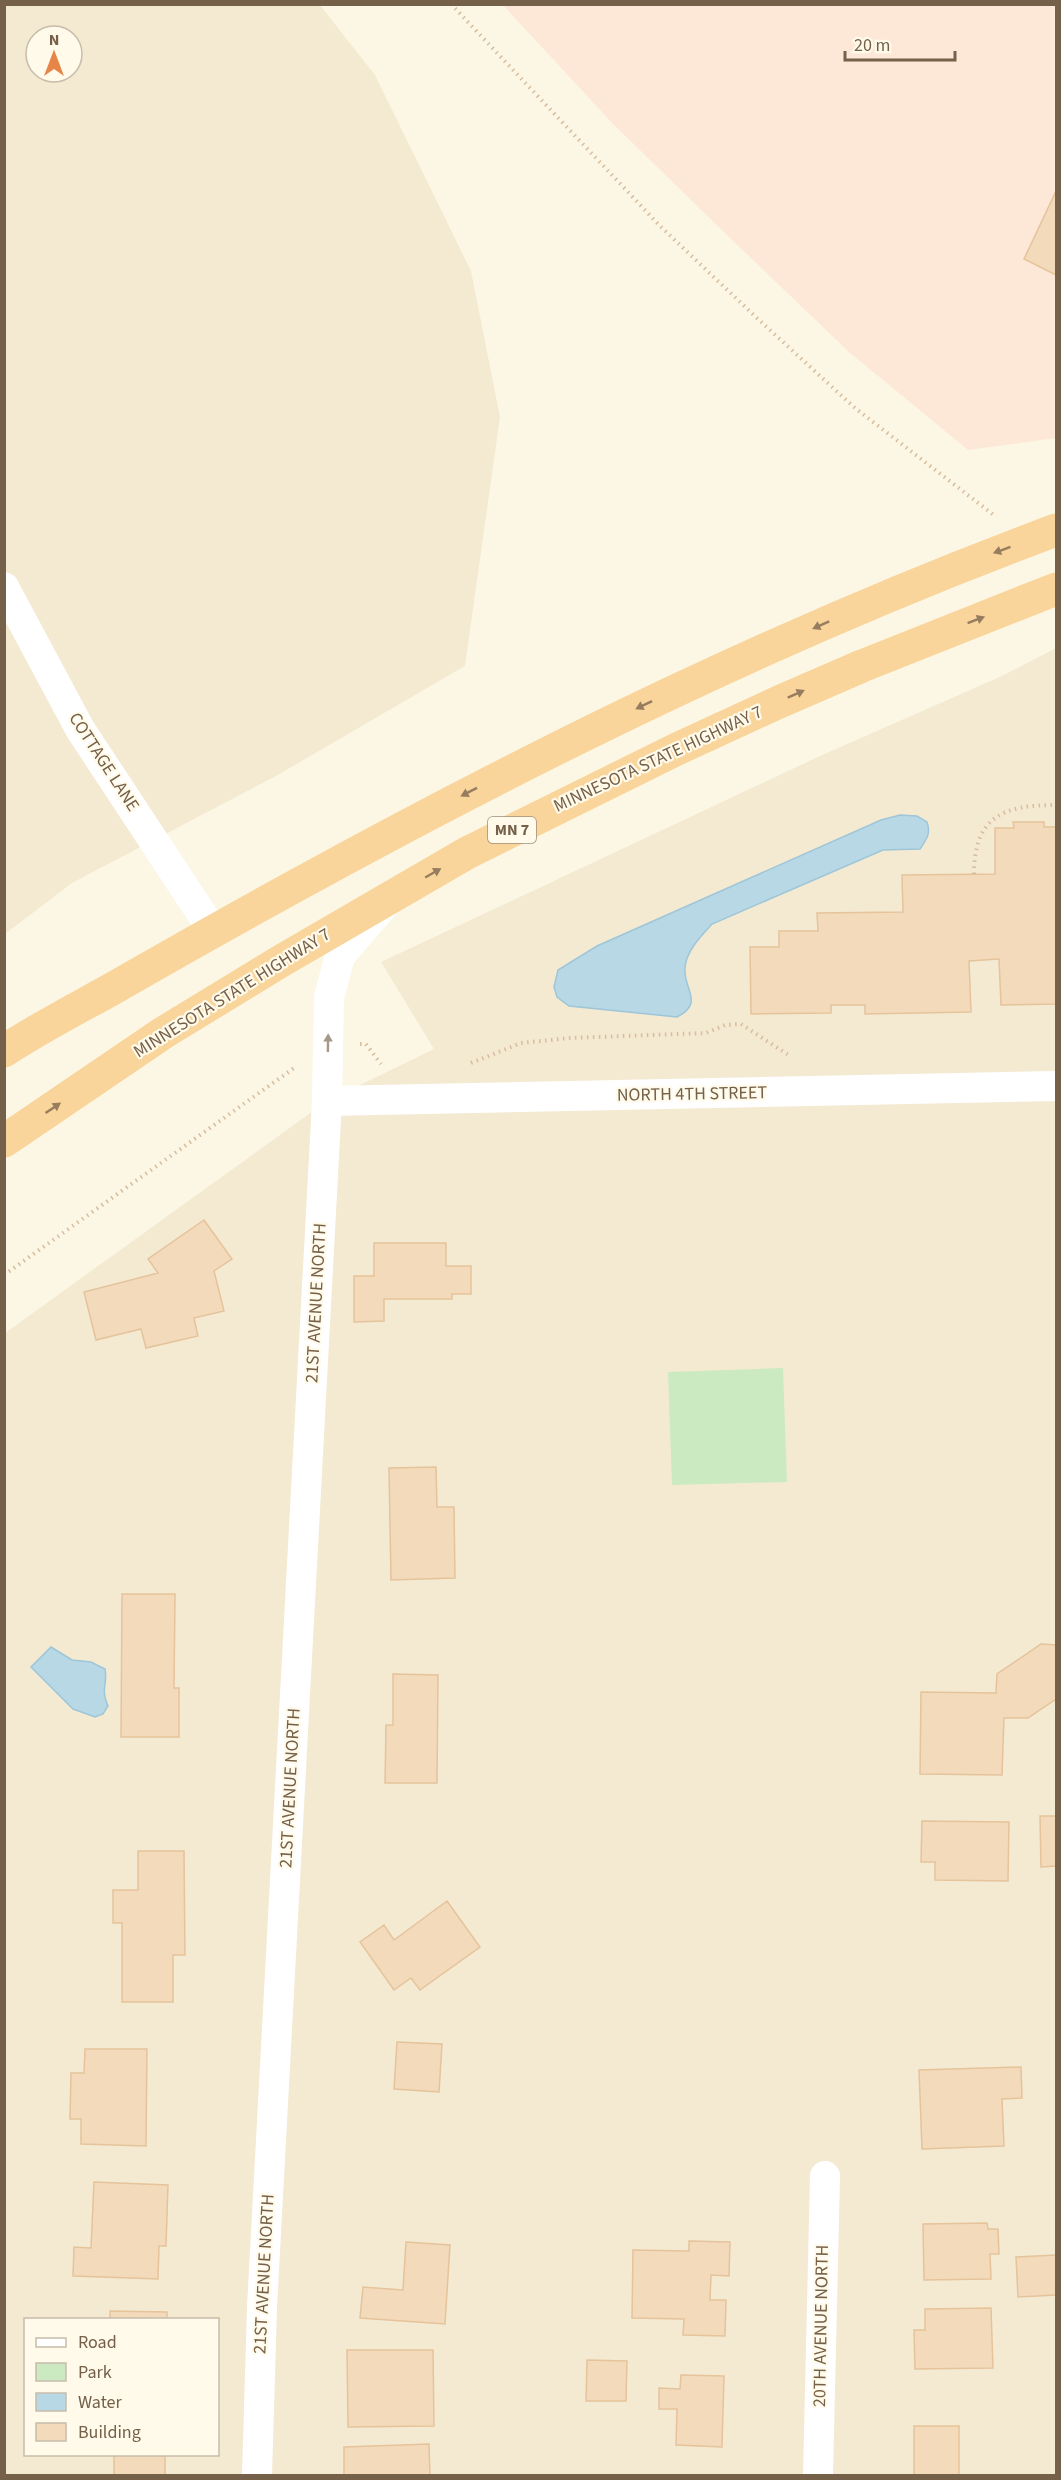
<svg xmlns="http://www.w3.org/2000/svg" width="1061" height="2480" font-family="'Source Sans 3',sans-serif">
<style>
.residential{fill:#f4ead2;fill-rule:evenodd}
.commercial{fill:#fde8d7}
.green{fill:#cceac2}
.water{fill:#b8d8e6;stroke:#9ec6d8;stroke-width:1.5}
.building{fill:#f2dabb;stroke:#e5c39b;stroke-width:1.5}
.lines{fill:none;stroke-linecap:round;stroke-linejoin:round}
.path{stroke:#d7bd9e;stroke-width:4;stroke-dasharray:1.5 4.5;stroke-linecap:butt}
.minor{stroke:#fff;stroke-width:30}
.trunk{stroke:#f9d49b;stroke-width:33}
.oneway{fill:#967d5e}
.oneway2{fill:#a59889}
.labels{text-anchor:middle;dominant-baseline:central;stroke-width:4.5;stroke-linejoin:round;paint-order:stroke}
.shield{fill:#fffaea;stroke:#9e8e79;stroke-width:1.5}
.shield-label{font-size:16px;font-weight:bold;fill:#756049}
.street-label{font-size:18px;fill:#756049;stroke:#fffaea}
</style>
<rect width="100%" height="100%" fill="#fcf7e4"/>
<path class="residential" d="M5,5H320L375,75L471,271L500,417L465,666L276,776L72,883L5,934ZM36,36H72V72H36Z
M1056,648V2475L5,2476V1333L327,1101L434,1049L381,962L820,756L1004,675ZM26,2320H218V2454H26Z"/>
<path class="commercial" d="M503,5H1056V438L968,450L849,352L730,238L613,124Z"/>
<path class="green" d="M783,1368L787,1482L672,1485L668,1372Z"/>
<path class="water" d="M900,815L917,816L927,822C931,833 927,839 920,849L883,850L712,924C701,936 686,951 685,968C683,989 705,1003 677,1017L569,1006L557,997L554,987L558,970L597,946L881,820Z
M51,1647L72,1660L91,1662L105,1669C108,1686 100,1686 108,1706L103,1714L95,1717L73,1709L31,1667Z"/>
<path class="building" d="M1056,191V275L1024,259Z
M1013,822H1044V827H1056V1004L1001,1005L999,959L969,961L971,1012L865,1014V1005H831V1013L751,1014L750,947H779V931H818L817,913L903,912L902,875L995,874V828H1014Z
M204,1220L232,1259L214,1271L224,1311L194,1318L198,1336L146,1348L141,1329L96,1340L84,1292L158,1273L148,1259Z
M374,1243H446V1266H471V1294H452V1299H384V1321L354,1322V1276H374Z
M436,1467L437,1507H454L455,1578L391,1580L389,1468Z
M122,1594H175L174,1688H179V1737H121Z
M1041,1644L1056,1645V1699L1028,1718H1004L1002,1775L920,1774L921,1692L996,1693L997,1674Z
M393,1674L438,1675L437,1783H385L386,1725H393Z
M1040,1816H1056V1866L1041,1867Z
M922,1821L1009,1822L1008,1881L935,1880V1862H921Z
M138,1851H184L185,1955H173V2002H122V1923H113V1890H138Z
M447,1901L480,1947L420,1990L411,1978L394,1990L360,1942L384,1925L394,1940Z
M397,2042L442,2044L439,2092L394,2089Z
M85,2049H147L146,2146L81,2144V2119H70L71,2073H84Z
M1021,2067L1022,2098L1002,2099L1004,2146L922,2149L919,2070Z
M94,2182L168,2185L166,2246H159L158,2279L73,2276L74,2247L91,2248Z
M987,2223L988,2229H998L999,2254H990L991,2279L924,2280L923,2224Z
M689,2241L730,2242L729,2276L711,2275L710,2300H726L725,2336L683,2335L684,2319L632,2318L633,2250L689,2251Z
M406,2242L450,2245L445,2324L360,2318L363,2287L403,2290Z
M1056,2255V2295L1018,2297L1016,2257Z
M991,2308L993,2368L915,2369L914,2330H925V2309Z
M110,2311L167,2312V2320H110Z
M347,2350H433L434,2426L348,2427Z
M587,2360L627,2361L626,2401H586Z
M681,2375L724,2376L722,2447L676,2445L677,2409H659V2388L680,2389Z
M914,2426H959V2476H914Z
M429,2444L430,2476H344V2447Z
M114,2454H165V2476H114Z"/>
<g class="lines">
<path class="path" d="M451,4L660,226L759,320L855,408L995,516
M974,874C974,816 1004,805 1056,805
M360,1044H366L381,1064
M471,1063L521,1043L570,1038L706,1033L725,1025L741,1024L790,1056
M4,1275L294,1068"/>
<path class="minor" d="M4,587L80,729L213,931
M327,1101L1056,1086
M257,2476L262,2307L327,1101L329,997L340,956L384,905
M818,2476L825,2176"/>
<path class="trunk" d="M4,1051C39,1028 76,1009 112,989C173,954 235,919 297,885C543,750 794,627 1056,530
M4,1141L163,1033L281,961L467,853L677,749L779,702L862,666L1056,589"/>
</g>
<defs><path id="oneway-solid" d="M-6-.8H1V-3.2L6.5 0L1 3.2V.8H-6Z" transform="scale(1.5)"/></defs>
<g class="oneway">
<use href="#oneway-solid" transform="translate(1002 550) rotate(160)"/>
<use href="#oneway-solid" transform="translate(976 620) rotate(-21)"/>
<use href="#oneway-solid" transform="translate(821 625) rotate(156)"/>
<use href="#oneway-solid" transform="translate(796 694) rotate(-24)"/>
<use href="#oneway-solid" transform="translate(644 705) rotate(154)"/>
<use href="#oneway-solid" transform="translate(469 792) rotate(153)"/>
<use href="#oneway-solid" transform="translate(433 873) rotate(-30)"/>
<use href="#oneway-solid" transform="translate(53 1108) rotate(-34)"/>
</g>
<use class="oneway2" href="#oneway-solid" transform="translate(328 1043) rotate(-89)"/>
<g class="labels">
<rect class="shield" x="488" y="817" width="48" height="26" rx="4.5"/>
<g class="shield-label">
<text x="512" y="830">MN 7</text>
</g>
<g class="street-label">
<text transform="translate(658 759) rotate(-25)">MINNESOTA STATE HIGHWAY 7</text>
<text transform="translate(104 762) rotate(57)">COTTAGE LANE</text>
<text transform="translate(232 993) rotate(-32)">MINNESOTA STATE HIGHWAY 7</text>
<text transform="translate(692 1094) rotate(-1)">NORTH 4TH STREET</text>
<text transform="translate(316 1303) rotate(-87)">21ST AVENUE NORTH</text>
<text transform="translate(290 1788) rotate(-87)">21ST AVENUE NORTH</text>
<text transform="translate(264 2274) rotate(-87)">21ST AVENUE NORTH</text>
<text transform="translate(821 2326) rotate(-89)">20TH AVENUE NORTH</text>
</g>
</g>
<rect width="1061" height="2480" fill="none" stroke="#756049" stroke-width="12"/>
<rect x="24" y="2318" width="195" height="138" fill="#fffaea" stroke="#c8bcaa" stroke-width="1.5"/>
<rect x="36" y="2338" width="30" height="9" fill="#ffffff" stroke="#c8bcaa" stroke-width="1.5"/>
<text x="78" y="2348" font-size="18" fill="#756049">Road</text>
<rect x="36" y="2363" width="30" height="18" fill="#cceac2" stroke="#c8bcaa" stroke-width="1.5"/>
<text x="78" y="2378" font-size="18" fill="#756049">Park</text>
<rect x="36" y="2393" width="30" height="18" fill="#b8d8e6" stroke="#c8bcaa" stroke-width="1.5"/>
<text x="78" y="2408" font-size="18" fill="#756049">Water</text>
<rect x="36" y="2423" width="30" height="18" fill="#f2dabb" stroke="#c8bcaa" stroke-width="1.5"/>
<text x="78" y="2438" font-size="18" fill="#756049">Building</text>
<g transform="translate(54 54)"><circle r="28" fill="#fffaea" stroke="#c8bcaa" stroke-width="1.5"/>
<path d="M0-4.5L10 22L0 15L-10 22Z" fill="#e78548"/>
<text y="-9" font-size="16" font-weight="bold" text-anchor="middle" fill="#756049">N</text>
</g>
<path d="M845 51v9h110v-9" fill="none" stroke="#756049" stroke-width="3"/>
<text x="854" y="51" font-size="18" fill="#756049" stroke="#fffaea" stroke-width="4.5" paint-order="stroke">20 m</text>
</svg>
